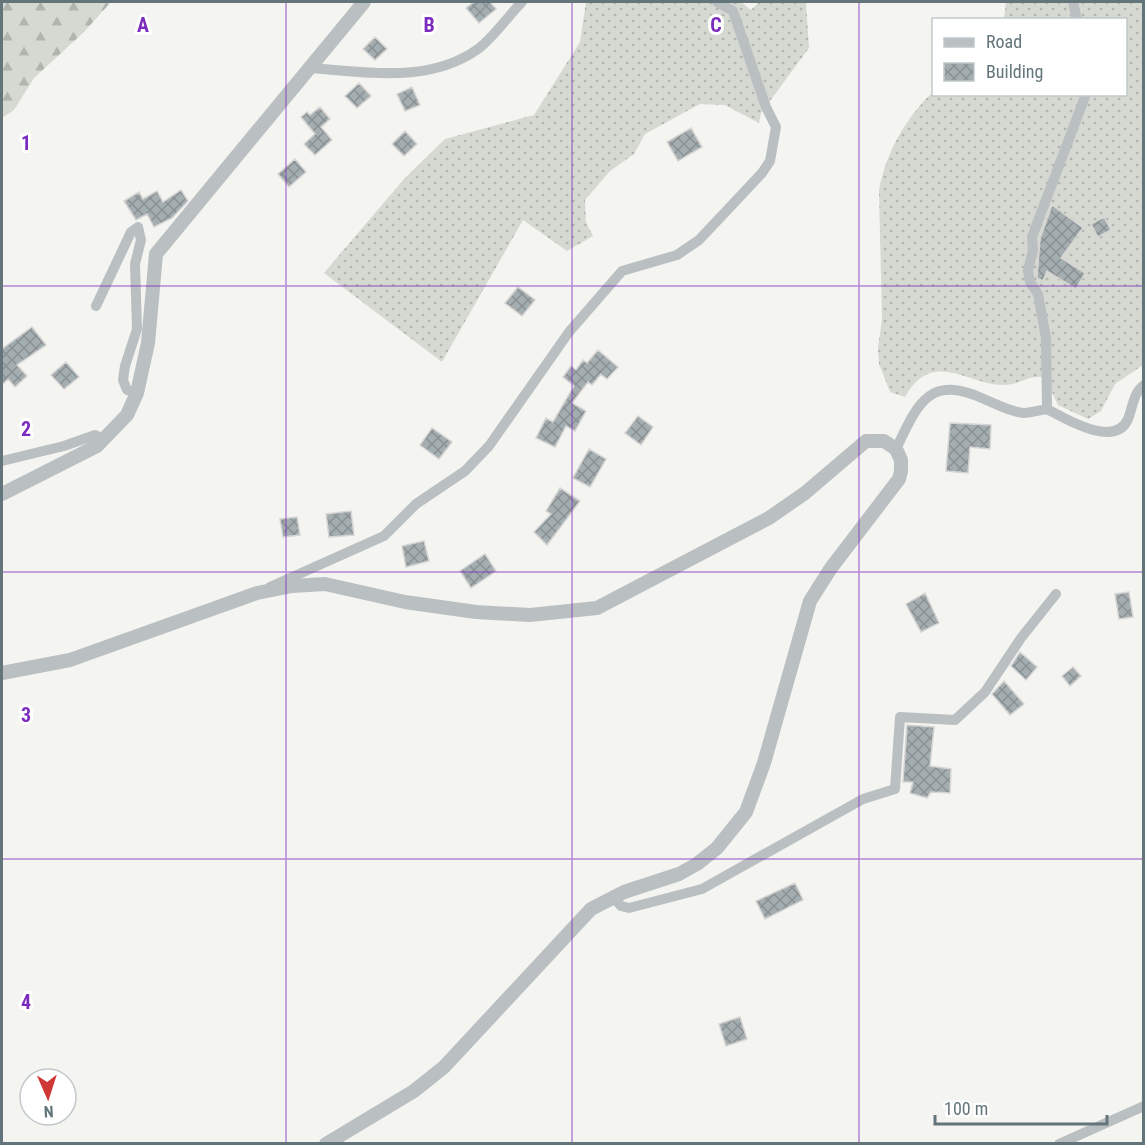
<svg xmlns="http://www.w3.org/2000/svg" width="1145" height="1145" font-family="'Roboto Condensed',sans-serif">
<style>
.grass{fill:url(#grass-dots)}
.forest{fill:url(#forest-firs)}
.building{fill:url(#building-cross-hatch);stroke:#d6d5d4;stroke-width:1.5}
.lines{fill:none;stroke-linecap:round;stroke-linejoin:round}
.minor{stroke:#babfc1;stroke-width:10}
.tertiary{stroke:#babfc1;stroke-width:14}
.grid{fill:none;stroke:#7b2cbf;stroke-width:1.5;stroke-opacity:0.55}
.grid-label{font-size:20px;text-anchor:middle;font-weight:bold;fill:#7b2cbf;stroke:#fff;stroke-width:6;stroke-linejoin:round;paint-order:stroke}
</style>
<defs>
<pattern id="grass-dots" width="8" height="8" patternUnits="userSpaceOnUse" patternTransform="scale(1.5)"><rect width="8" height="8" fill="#d5d9d1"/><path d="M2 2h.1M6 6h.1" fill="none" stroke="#b0b5af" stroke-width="1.8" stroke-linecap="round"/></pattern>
<pattern id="forest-firs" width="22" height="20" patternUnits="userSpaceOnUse" patternTransform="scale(1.5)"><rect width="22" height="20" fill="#d5d9d1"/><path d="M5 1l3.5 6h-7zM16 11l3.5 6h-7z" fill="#b0b5af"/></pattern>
<pattern id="building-cross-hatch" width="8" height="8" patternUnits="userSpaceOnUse" patternTransform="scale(1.5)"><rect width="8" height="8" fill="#a4adb0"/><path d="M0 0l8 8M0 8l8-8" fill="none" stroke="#899194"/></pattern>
</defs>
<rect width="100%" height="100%" fill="#f4f4f1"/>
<path class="grass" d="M586,2H741L751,10L759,2H806L809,48L761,113L759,123L725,105L700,104L645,134L634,154L610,171L585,200L586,222L593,236L567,251L523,220L442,362L324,273L404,179L445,139L534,115L580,42Z
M1006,2H1143V365L1115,384L1101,411L1088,419L1058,405L1045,377C1026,375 1022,384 1005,385C968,386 933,347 905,397L890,392L879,364L878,348L882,319L879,190C886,153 906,117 933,92L934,94H1126V20L1004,19Z"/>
<path class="forest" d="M2,2H111L84,32L34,78L14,110L2,118Z"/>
<path class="building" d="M474,2H490L496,9L479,23L466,8Z
M375,37L387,49L375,60L363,49Z
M359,83L371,96L357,108L345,96Z
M412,87L420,105L405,111L397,94Z
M320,107L330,119L321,127L332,140L315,155L304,144L315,134L301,117L307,112L310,115Z
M691,128L702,147L678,161L667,142Z
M405,131L417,144L404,156L392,144Z
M295,159L306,172L289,187L278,174Z
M181,190L188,201L172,218L154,227L147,214L136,220L124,201L139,192L143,199L157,191L163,202Z
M1052,205L1083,228L1061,258L1085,273L1076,289L1047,271L1043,281L1037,278L1040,239Z
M1104,217L1111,230L1098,237L1091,224Z
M518,287L535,300L522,316L505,303Z
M32,327L46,345L17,365L27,376L15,387L8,379L2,385V349Z
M598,350L618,367L607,379L601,374L592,385L588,382L572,403L586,411L575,431L566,426L555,447L536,438L546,418L553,422L574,386L563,377L571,366L576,370L583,360L587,363Z
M66,362L79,377L64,389L51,375Z
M638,416L653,427L641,445L625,433Z
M950,423L991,425L990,449L970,447L968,473L946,471Z
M432,428L452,442L439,459L420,445Z
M589,449L606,459L590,487L573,478Z
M560,488L580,501L547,545L534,532L551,514L546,511Z
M351,511L354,535L329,537L326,514Z
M297,517L300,535L283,537L280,519Z
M424,541L429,561L406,567L402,546Z
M485,554L496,571L471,588L460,571Z
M1129,592L1133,617L1119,619L1115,594Z
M925,593L939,623L921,632L906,604Z
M1020,652L1037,667L1026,680L1011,666Z
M1073,667L1081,676L1070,686L1062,676Z
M1004,681L1024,704L1010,715L992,694Z
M907,725L934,727L930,766L951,769L950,793L931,792L927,798L910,793L913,782H903Z
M795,883L803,900L765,919L756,901Z
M740,1017L747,1039L726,1046L719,1024Z"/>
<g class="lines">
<path class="minor" d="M1073,2L1077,20
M310,68C366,72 429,84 478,49C494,37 508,16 522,2
M96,306L131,232L138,227L141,240L135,264L137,329L125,366L123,380L127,390L137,393
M1047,409C1066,419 1115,449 1128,419C1133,407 1133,393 1144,385
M896,449C918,403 929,374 984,399C996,404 1010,412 1024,413C1031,413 1040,410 1047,409L1046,338L1038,294L1030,282L1028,271L1033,250L1032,237L1086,94
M2,461L64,446L95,435L104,439
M270,587L384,536L416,504L465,471L489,446L569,332L622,271L677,255L699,240L762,173L770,161L776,127L766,107L733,11L717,2
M614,898L621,906L629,908L702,889L863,799L895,789L900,717L955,720L985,692L1021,638L1056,594
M1059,1144L1144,1106"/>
<path class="tertiary" d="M2,494L97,446L127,415L137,393L148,343L156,254L364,2
M2,673L70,660L257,593L292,586L325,584L405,602L476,612L530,615L597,608L769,518L805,493L866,441H884L896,449L901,460V471L899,479L831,568L810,601L764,763L746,812L717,848L697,864L679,874L624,892L591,909L444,1067L414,1091L326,1144"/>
</g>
<path class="grid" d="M286,2V1144M572,2V1144M859,2V1144M2,286H1144M2,572H1144M2,859H1144"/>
<g class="grid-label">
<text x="143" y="32">A</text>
<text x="429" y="32">B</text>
<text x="716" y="32">C</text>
<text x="26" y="150">1</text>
<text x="26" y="436">2</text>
<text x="26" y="722">3</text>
<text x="26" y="1009">4</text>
</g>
<rect width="1145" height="1145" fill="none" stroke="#63757a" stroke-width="6"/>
<rect x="932" y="18" width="195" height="78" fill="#ffffff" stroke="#c1c8ca" stroke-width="1.5"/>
<rect x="944" y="38" width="30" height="9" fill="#babfc1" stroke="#c1c8ca" stroke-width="1.5"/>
<text x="986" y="48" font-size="18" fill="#63757a">Road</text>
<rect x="944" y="63" width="30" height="18" fill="url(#building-cross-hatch)" stroke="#c1c8ca" stroke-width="1.5"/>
<text x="986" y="78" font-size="18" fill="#63757a">Building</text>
<g transform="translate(48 1097) rotate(177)"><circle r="28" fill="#ffffff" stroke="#c1c8ca" stroke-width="1.5"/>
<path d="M0-4.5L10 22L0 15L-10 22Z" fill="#cf3736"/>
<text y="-9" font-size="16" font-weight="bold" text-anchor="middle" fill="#63757a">N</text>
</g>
<path d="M935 1115v9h172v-9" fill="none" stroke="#63757a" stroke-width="3"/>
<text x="944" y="1115" font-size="18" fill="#63757a" stroke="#ffffff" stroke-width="4.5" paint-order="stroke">100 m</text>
</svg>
